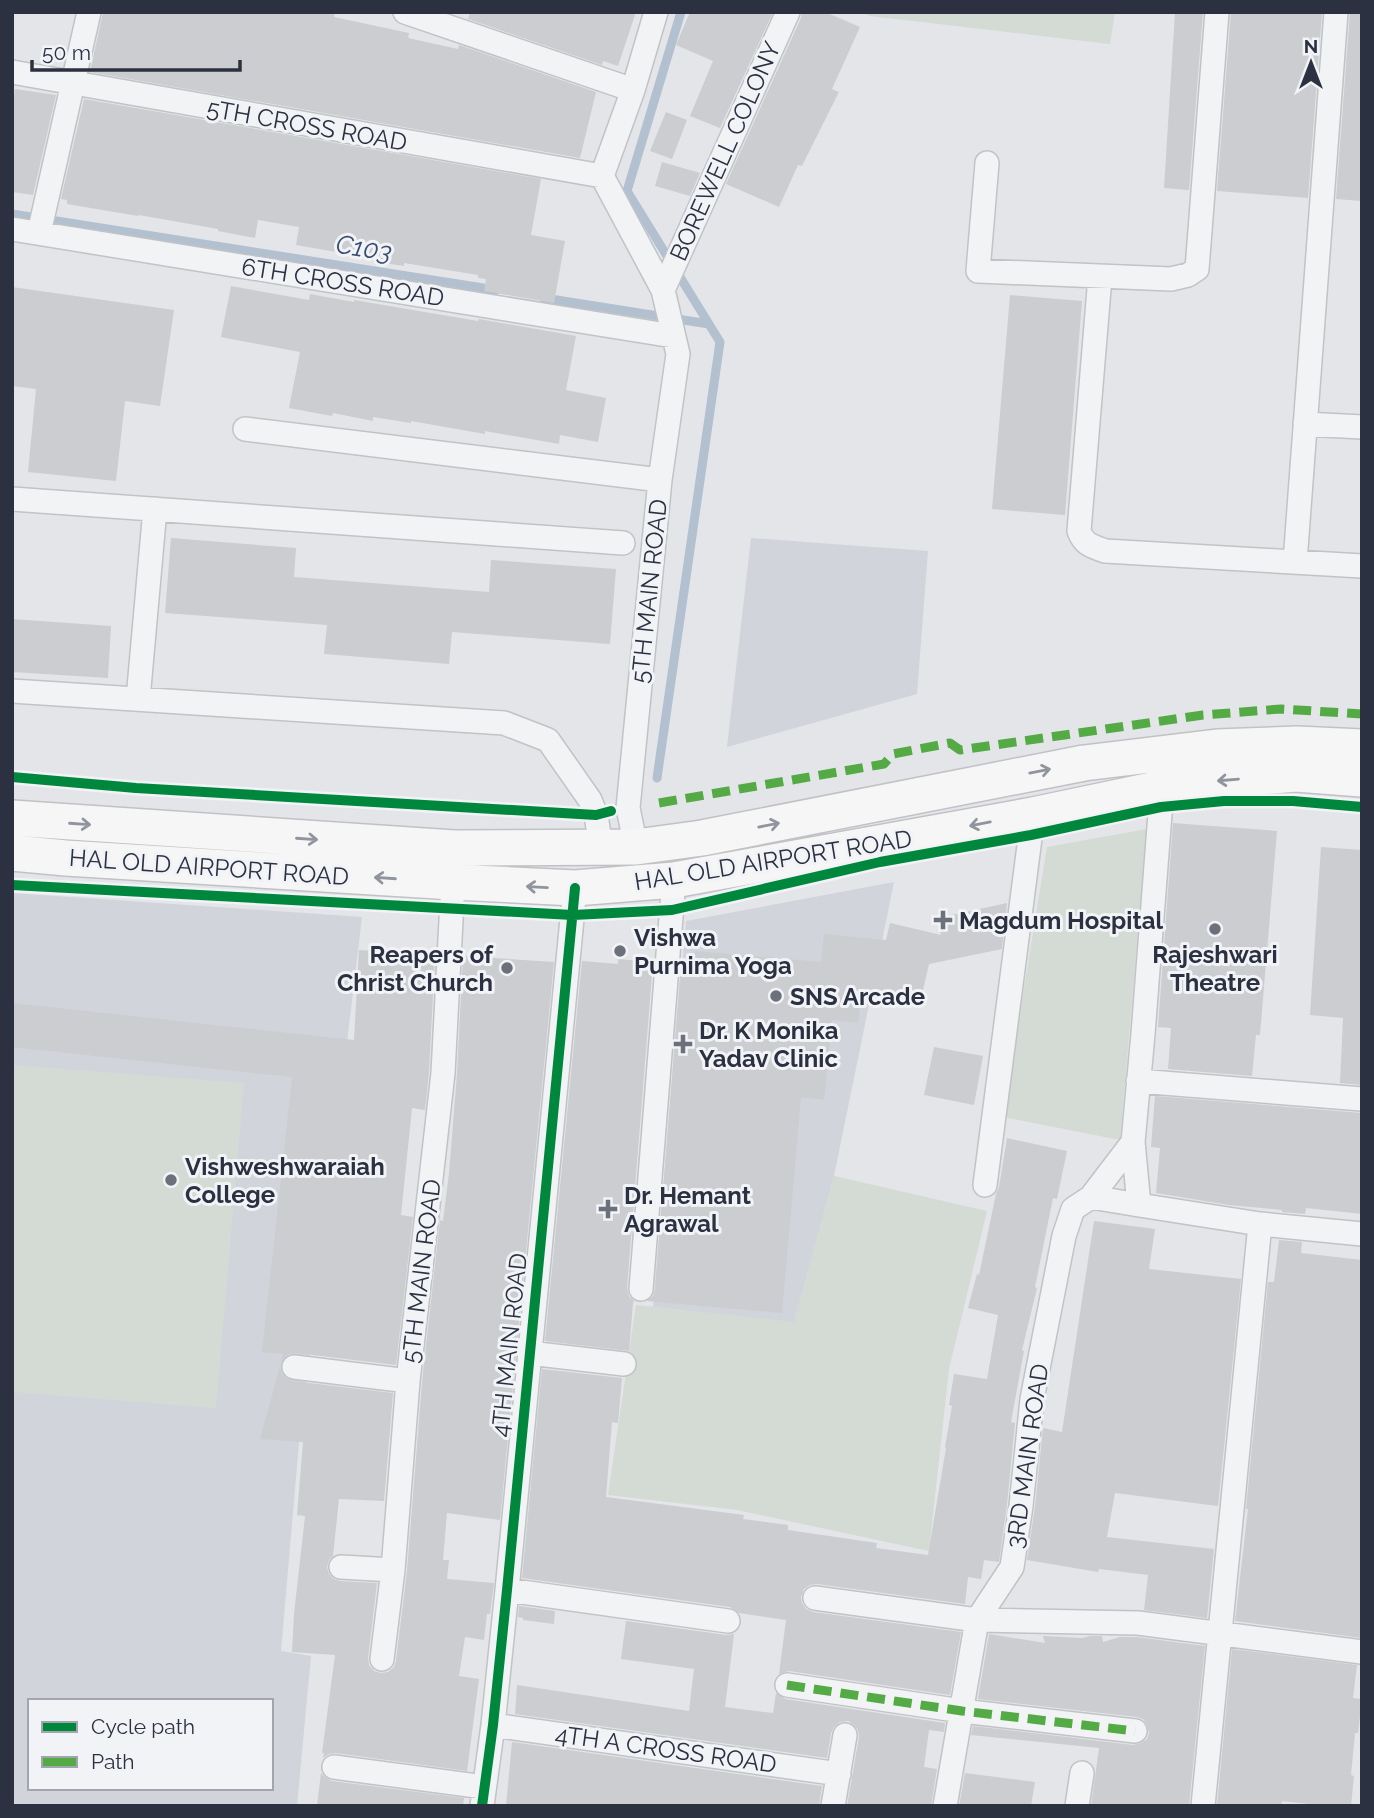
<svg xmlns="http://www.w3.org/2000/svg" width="1374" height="1818" font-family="Raleway,sans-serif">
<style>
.built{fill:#d2d4db;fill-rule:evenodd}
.green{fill:#d3dbd4}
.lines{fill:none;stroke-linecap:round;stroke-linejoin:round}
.stream{stroke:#b3c0d0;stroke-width:9}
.building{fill:#cbcdd0}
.street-casing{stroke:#c1c3c6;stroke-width:26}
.primary-casing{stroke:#c0c2c5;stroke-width:38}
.street{stroke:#f2f3f5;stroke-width:23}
.primary{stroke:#f6f6f7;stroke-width:35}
.quiet{stroke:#54ab46;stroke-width:9;stroke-dasharray:18 9;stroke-linecap:butt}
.cycleway-casing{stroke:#f1f3f7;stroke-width:15}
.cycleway{stroke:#00873e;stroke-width:10}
.oneway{stroke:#90949c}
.poi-dot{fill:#6b707b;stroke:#f1f3f7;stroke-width:2.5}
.labels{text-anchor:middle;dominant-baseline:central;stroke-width:6;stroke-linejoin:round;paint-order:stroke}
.street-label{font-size:24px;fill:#2b3140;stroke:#f1f3f7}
.poi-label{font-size:24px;font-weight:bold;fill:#2b3140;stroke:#f1f3f7;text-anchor:start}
.water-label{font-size:26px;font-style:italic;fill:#384e71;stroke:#f1f3f7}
</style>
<rect width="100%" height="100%" fill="#e3e5e8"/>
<path class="built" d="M751,538L928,551L917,694L727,747Z
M894,882L834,1176L794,1323L653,1307L686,921Z
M12,893L362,917L299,1443L281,1651L311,1656L297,1806H12ZM30,1701H271V1788H30Z"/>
<path class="green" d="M860,12H1115L1110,44L870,16Z
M1147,829L1120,1140L1003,1117L1047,847Z
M12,1065L244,1083L216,1408L12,1392Z
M834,1176L987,1211L949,1369L929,1551L737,1510L608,1495L636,1305L794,1322Z"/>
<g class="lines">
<path class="stream" d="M12,214L496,290
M544,298L709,324
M657,778L720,342L627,191L681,12"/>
</g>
<path class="building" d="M103,12H335L334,17L409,33L408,38L458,49L459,45L596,92L580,158L90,72Z
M470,12H636L618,66L603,61L602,65L468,19Z
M690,12H773L720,128L690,116L713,61L676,45Z
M802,12H825L860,27L832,89L839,92L802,166L798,165L779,207L726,184L801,18Z
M1175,12H1203L1189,190L1164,188Z
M1231,12H1322L1308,198L1217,191Z
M1350,12H1362V201L1336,199Z
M15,89L56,95L33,195L12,192V110Z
M84,99L541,179L531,235L565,241L554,303L484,291L486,279L478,278V275L404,263V266L365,260V257L296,245L299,227L258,220L255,238L218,231V229L139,215L138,216L67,204V200L61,199Z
M666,112L687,120L672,159L650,151Z
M662,162L700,173L690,196L655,186Z
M231,286L309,300L310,294L354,302V300L478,321L479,319L576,336L566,390L606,398L598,442L560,435L559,444L485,431V434L411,421V423L373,417V421L333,413L332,416L289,408L300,352L221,337Z
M12,287L174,310L160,406L125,401L116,481L28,472L36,389L12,386Z
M1010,295L1082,301L1065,515L992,509Z
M171,538L296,548L294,577L489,592L491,560L616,569L610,644L452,632L449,664L324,654L327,625L165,613Z
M12,619L111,626L108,678L12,672Z
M1173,823L1277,831L1260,1035H1256L1252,1076L1168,1069L1171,1028L1158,1027Z
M1321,847L1362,850V1085L1340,1083L1343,1018L1310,1015Z
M1007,903L1002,949L929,964L920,1003L862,989L858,1023L832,1020L824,1100L801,1097L782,1313L647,1301L653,1296L655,1290L681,964L694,965L695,951L821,962L824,934L886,940L890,923L941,935L938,918Z
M359,950L435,955L429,1072L425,1110L412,1108L401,1215L413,1217L396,1365L296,1353L288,1354L283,1358L281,1363L283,1354L262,1352L292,1077L12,1047V1003L354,1040Z
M463,956L554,962L500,1520L447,1513L443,1560H449L447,1579L494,1583L490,1614H487L484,1640L465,1637L459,1676L479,1679L467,1771L336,1753L329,1754L323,1758L324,1753H322L335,1655L292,1652L294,1614L305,1516L297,1515L303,1442L260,1439L280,1366L281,1373L285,1378L292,1381L393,1393L384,1501L339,1499L333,1556L329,1560L327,1567L329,1574L334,1579L340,1581L377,1583L368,1658L369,1665L374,1671L381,1673L388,1672L394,1667L396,1661L407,1571L422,1382L440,1220L443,1221L449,1173L457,1074Z
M618,959L653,962L627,1288L629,1296L634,1301L633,1303L629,1351L545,1341L582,961L618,964Z
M934,1047L983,1056L974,1105L924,1095Z
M1155,1096L1362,1113V1214L1306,1208L1305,1214L1282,1212V1210L1229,1205L1156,1193L1160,1148L1151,1147Z
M1007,1138L1067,1151L1057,1199L1053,1198L1035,1287L1037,1288L1022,1350L1024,1351L1011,1422L1015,1423L1007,1504L999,1562L984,1560L981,1579L968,1577L965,1604L817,1584L810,1585L804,1589L801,1597L802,1603L806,1609L813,1612L961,1632L950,1695L789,1671L779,1674L786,1620L739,1613L730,1607L522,1578L542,1369L622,1378L618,1423L612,1422L606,1497L744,1515L743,1519L788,1525V1530L877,1543L876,1548L928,1555L946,1448L945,1447L952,1406L949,1405L954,1374L987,1379L998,1315L968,1308L977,1274L979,1275L996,1194L999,1187Z
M1094,1221L1155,1229L1149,1269L1241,1279L1218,1506L1115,1493L1107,1537L1214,1549L1207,1618L1144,1610L1148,1575L1099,1569L1098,1572L1027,1560L1035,1507L1043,1428L1062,1432Z
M1279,1240L1302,1242L1301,1253L1362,1260V1638L1235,1621L1248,1509H1246L1268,1282H1274Z
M519,1606L555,1611L554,1624L523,1620V1618L518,1617Z
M626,1621L726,1635L734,1634L725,1707L773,1713L776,1693L785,1699L945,1723L944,1732L929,1730L924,1767L937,1769L931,1806H847L859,1737L858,1730L854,1725L848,1721L840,1722L834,1727L831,1733L827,1758L515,1714L517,1685L689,1711L694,1669L621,1659Z
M989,1634L1045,1643L1043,1636L1082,1638L1090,1636H1102L1103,1642L1120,1637H1137L1205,1646L1189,1806H1091L1099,1748L971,1735L973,1726L1133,1745L1141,1743L1147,1739L1149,1733L1147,1725L1143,1719L1137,1717L978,1699Z
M1232,1649L1357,1665L1353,1698L1362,1699L1358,1733H1355L1351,1775L1354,1776L1351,1806H1326L1282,1801L1281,1806H1217Z
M512,1742L822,1786L819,1806H506Z
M321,1773L326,1778L332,1781L464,1798L463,1806H317Z
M965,1773L1035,1782L1031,1806H959Z"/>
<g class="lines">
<g class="street-casing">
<path id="street" d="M405,12L633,90
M12,72L602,176
M987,163L978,271L1171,279L1188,275L1197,269L1217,12
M12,229L673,336
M39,233L89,12
M1100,277L1079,531C1084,545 1092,546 1105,551L1362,566
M663,290L788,12
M1305,424L1362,427
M245,429L660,480
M12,499L623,543
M1295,562L1336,12
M12,691L504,723L548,740L590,800L596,815L601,848
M138,699L155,509
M1162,788L1143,1034L1133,1142L1139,1205L1260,1224L1362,1234
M636,847L628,808L660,480L678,354L663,290L602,176L633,90L656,12
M1138,1081L1362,1099
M985,1185L1033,815
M1091,1197L1133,1142
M641,1289L674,880
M529,1353L624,1364
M294,1367L408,1381
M341,1567L393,1570
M507,1590L728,1621
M815,1598L977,1620L1138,1623L1362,1652
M382,1659L393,1570L408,1381L443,1073L453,882
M787,1685L962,1711L1135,1731
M493,1725L839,1774
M334,1767L484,1787
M482,1806L493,1725L507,1590L575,888
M833,1806L845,1735
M945,1806L977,1620L1012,1567L1021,1506L1032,1399L1064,1236L1073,1209L1091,1197L1139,1205
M1077,1806L1082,1773
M1203,1806L1260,1224"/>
</g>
<g class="primary-casing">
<path id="primary" d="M12,818L454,848L636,847L702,838L1084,763L1217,747L1297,744L1362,747
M12,853L66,858L453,882L575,888L674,880L1033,815L1162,788L1222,780L1296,774L1362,779"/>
</g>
<use href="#street" class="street"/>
<use href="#primary" class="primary"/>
<path class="quiet" d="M659,803L884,764L893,754L950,743L960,750L1203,715L1281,709L1362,714
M787,1685L962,1711L1135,1731"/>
<g class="cycleway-casing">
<path id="cycleway" d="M12,777L136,788L596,815L611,811
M12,885L573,915L672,910L880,862L1031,835L1161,807L1224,801H1293L1362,807
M482,1806L493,1725L507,1590L575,888"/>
</g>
<use href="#cycleway" class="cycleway"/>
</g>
<defs><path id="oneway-shaft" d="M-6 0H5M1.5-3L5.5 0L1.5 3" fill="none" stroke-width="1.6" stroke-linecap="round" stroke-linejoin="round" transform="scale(1.75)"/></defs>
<g class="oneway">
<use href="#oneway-shaft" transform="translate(1040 771) rotate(-11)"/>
<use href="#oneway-shaft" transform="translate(1228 780) rotate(175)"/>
<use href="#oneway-shaft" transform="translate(80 824) rotate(4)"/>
<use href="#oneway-shaft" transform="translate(980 824) rotate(169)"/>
<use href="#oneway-shaft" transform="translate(769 825) rotate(-11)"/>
<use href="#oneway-shaft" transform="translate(307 839) rotate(4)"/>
<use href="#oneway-shaft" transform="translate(385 878) rotate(-176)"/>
<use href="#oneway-shaft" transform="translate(537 887) rotate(-177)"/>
</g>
<g class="poi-dot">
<path d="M939.5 909.5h7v7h7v7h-7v7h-7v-7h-7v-7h7z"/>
<circle cx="1215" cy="929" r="7"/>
<circle cx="620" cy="951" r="7"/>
<circle cx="507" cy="968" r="7"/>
<circle cx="776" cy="996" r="7"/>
<path d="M679.5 1033.5h7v7h7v7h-7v7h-7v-7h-7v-7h7z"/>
<circle cx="171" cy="1180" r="7"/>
<path d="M604.5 1198.5h7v7h7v7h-7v7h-7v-7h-7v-7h7z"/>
</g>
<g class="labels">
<g class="street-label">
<text transform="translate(307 125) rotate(10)">5TH CROSS ROAD</text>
<text transform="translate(725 151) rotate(-66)">BOREWELL COLONY</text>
<text transform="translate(343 282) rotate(9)">6TH CROSS ROAD</text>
<text transform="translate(649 591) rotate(-84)">5TH MAIN ROAD</text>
<text transform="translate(773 860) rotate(-9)">HAL OLD AIRPORT ROAD</text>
<text transform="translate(209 867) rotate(4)">HAL OLD AIRPORT ROAD</text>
<text transform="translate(421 1271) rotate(-83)">5TH MAIN ROAD</text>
<text transform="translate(509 1345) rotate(-84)">4TH MAIN ROAD</text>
<text transform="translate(1027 1456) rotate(-82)">3RD MAIN ROAD</text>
<text transform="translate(666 1749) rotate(8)">4TH A CROSS ROAD</text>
</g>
<g class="poi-label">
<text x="959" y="920">Magdum Hospital</text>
<text x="634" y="937">Vishwa<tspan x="634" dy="28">Purnima Yoga</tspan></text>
<text x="493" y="954" text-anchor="end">Reapers of<tspan x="493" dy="28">Christ Church</tspan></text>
<text x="1215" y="954" text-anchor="middle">Rajeshwari<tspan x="1215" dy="28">Theatre</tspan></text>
<text x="790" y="996">SNS Arcade</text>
<text x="699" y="1030">Dr. K Monika<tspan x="699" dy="28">Yadav Clinic</tspan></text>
<text x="185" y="1166">Vishweshwaraiah<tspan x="185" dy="28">College</tspan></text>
<text x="624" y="1195">Dr. Hemant<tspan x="624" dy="28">Agrawal</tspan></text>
</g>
<g class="water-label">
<text transform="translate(364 248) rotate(9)">C103</text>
</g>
</g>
<rect width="1374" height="1818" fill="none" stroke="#2b3140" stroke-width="28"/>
<rect x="28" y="1699" width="245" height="91" fill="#f1f3f7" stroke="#a2a5ae" stroke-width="2"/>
<rect x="42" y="1722" width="35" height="10" fill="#00873e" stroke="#a2a5ae" stroke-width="2"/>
<text x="91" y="1734" font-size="21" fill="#2b3140">Cycle path</text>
<rect x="42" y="1757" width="35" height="10" fill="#54ab46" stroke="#a2a5ae" stroke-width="2"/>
<text x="91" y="1769" font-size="21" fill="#2b3140">Path</text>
<g transform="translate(1311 63)" stroke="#f1f3f7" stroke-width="5" paint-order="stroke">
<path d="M0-5L12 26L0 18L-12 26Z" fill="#2b3140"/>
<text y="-10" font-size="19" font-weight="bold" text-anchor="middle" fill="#2b3140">N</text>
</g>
<path d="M32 60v10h208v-10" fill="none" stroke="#2b3140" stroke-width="3.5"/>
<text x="42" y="60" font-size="21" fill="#2b3140" stroke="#f1f3f7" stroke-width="5" paint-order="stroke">50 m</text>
</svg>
